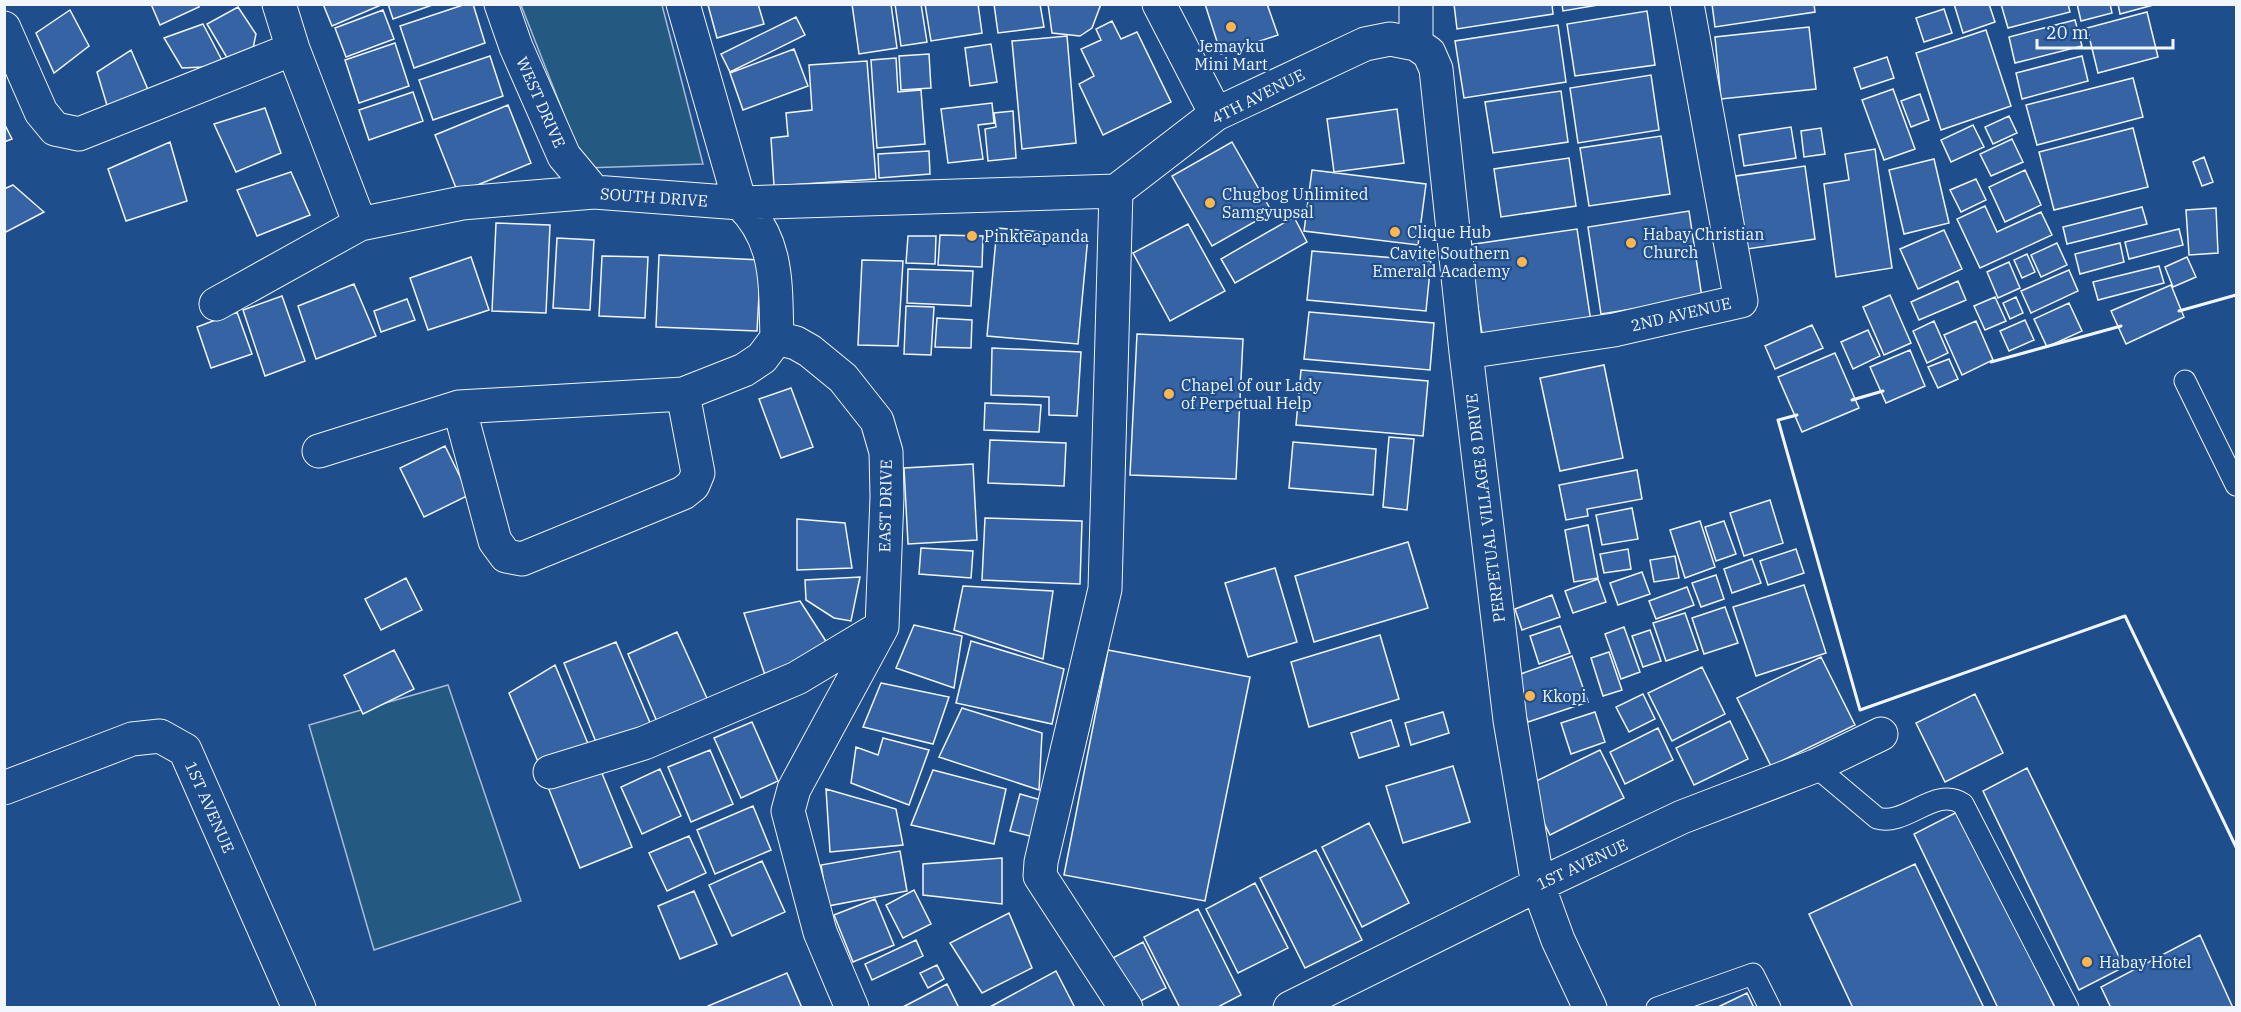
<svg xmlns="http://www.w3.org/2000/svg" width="2241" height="1012" font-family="'IBM Plex Serif',serif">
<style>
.green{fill:#245a82;stroke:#a8bbd7;stroke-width:1.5}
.building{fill:#3563a3;stroke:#f2f6ff;stroke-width:1.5}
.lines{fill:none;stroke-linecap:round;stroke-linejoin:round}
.service-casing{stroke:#f2f6ff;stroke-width:23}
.minor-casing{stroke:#f2f6ff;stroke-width:35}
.service{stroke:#1f4e8c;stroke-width:21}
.minor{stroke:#1f4e8c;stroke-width:33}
.wall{stroke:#f2f6ff;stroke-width:3}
.poi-dot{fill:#ffb74d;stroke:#1f4e8c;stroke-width:2}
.labels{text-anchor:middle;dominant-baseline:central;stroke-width:4.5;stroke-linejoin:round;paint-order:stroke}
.poi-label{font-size:16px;fill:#f2f6ff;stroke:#1f4e8c;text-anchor:start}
.street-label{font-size:16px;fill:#f2f6ff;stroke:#1f4e8c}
</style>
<rect width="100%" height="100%" fill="#1f4e8c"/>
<path class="green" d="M521,5H662L703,164L585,168Z
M448,685L521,901L374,950L309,725Z"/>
<path class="building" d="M151,4H197L199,7L160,25Z
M323,4H381V5L332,26Z
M388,4H435L393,19Z
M466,4H473L485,43L414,68L400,26Z
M758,4L764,24L717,38L708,5Z
M852,4H891L897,48L859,54Z
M895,4H921L927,42L901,46Z
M925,4H978L982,33L931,41Z
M994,4H1040L1044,27L998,33Z
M1048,4H1101L1092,28L1080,36L1052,33Z
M1205,4H1267L1278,35L1221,54Z
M1454,4H1552L1553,14L1457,29Z
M1562,4H1604L1563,11Z
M1712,4H1814L1815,12L1715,27Z
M1954,4H1989L1995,22L1963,33Z
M2001,4H2068L2070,12L2008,28Z
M2077,4H2110L2112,13L2081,21Z
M2118,4H2157L2120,14Z
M238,7L256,34L252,53L236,63L226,56L207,24Z
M1944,9L1952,33L1924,42L1916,18Z
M70,10L89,46L54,73L36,33Z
M383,10L394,39L346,57L335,28Z
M1647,11L1655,65L1575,76L1567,24Z
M2147,12L2158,57L2098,73L2087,28Z
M796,17L805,35L730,72L721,54Z
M2075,20L2082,46L2015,63L2009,37Z
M1112,21L1121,39L1137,32L1171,102L1103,135L1079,84L1094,76L1081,49L1101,40L1096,29Z
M203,24L225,66L182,68L164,38Z
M1558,25L1566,82L1464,98L1455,41Z
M1809,27L1816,89L1721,99L1715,37Z
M1986,30L2011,106L1941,130L1916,53Z
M1067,36L1076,143L1022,149L1012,41Z
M395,43L409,86L359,103L345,60Z
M991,44L997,82L970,86L965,48Z
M794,49L808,86L743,110L730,73Z
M131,50L149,92L109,112L97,72Z
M929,54L931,88L901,90L899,56Z
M490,56L503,96L433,120L419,80Z
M2082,56L2088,81L2022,99L2016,73Z
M1887,57L1894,78L1861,89L1854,68Z
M896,58L898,92L921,90L925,144L877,148L871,60Z
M867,61L876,179L774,186L771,138L788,136L786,113L812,110L809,65Z
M1651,75L1659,130L1578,143L1570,88Z
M2133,78L2143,117L2037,145L2026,105Z
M1893,89L1915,149L1884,160L1862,100Z
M1561,91L1568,142L1493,153L1485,102Z
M413,92L423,121L369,140L359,110Z
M1920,94L1929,120L1911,127L1901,101Z
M992,103L994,123L978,125L983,159L948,163L941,109Z
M508,105L531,163L458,193L435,135Z
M265,108L281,153L236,172L214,124Z
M1397,109L1404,163L1334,172L1327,119Z
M1013,111L1016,158L988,161L985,129L996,127L994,113Z
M2009,116L2017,133L1993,144L1985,127Z
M4,123L12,139L4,142Z
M1973,125L1984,147L1951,162L1941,140Z
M1791,127L1796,158L1744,166L1739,135Z
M1821,128L1825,154L1804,157L1801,131Z
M2133,128L2148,187L2054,210L2039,152Z
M1661,136L1670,194L1589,206L1580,148Z
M2012,139L2023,162L1991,176L1980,154Z
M170,142L187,201L126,221L108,169Z
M1232,142L1272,212L1212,246L1172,176Z
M1875,149L1892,268L1836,277L1824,184L1849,180L1845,154Z
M929,151L930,174L879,178L878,154Z
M2204,157L2213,182L2202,186L2193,162Z
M1569,158L1576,206L1501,217L1494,169Z
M1934,159L1949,223L1904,234L1889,170Z
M1805,166L1815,239L1747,249L1736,176Z
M1312,170L1426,184L1418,245L1304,231Z
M2025,170L2041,205L2005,222L1989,187Z
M291,172L310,215L257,236L237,190Z
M1976,179L1986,200L1961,212L1950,190Z
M13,185L44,212L4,233V189Z
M1985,206L1997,232L2041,212L2052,235L1980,268L1957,219Z
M2142,207L2147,224L2067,244L2063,227Z
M2216,208L2218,253L2189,255L2186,210Z
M1689,211L1702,298L1601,314L1588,227Z
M1294,217L1307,242L1235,283L1221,259Z
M496,223L550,225L546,313L492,311Z
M1188,224L1225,291L1170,321L1133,253Z
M997,228L1088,236L1078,344L987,336Z
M1577,229L1591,322L1483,339L1468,245Z
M2179,229L2183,245L2129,259L2125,242Z
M1944,230L1962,269L1918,289L1900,249Z
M940,235L983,236L982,267L938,265Z
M908,236H936L935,264L906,263Z
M557,238L594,240L590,310L553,308Z
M2057,243L2067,265L2041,277L2031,255Z
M2120,243L2124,262L2080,274L2075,254Z
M1312,251L1431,261L1426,311L1307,300Z
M2027,254L2035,272L2022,278L2014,260Z
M659,255L761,260L757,331L656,327Z
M602,256L648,257L645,318L599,316Z
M471,257L489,310L428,330L410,278Z
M2187,257L2196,277L2173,287L2165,267Z
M862,260L903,261L898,346L858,345Z
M2009,262L2020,288L1998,298L1987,272Z
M2159,266L2164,283L2098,300L2093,282Z
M908,269L973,271L971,306L907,303Z
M2069,270L2078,291L2031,313L2021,291Z
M1958,281L1966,300L1919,320L1911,302Z
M354,284L376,336L316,359L298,306Z
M2171,285L2184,317L2126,344L2111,311Z
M1890,295L1911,343L1884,355L1863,307Z
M282,296L305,361L265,376L243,310Z
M1995,297L2006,321L1985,330L1974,306Z
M2016,297L2023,313L2010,319L2003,303Z
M407,299L415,320L381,332L374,311Z
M2069,303L2082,331L2047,347L2034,319Z
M906,306L934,307L931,355L904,354Z
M237,312L252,354L211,368L197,327Z
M1309,312L1434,323L1430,370L1304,359Z
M937,318L972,320L971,348L935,347Z
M2025,320L2034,340L2009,351L2000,331Z
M1934,321L1948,353L1927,363L1913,331Z
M1976,321L1993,360L1962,375L1944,335Z
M1812,325L1823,348L1775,369L1765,346Z
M1868,330L1880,356L1853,369L1841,342Z
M1137,334L1243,339L1236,479L1130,475Z
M992,348L1081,352L1077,416L1049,415V397L991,395Z
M1910,350L1925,386L1886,403L1870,367Z
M1835,353L1859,408L1802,432L1778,377Z
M1949,359L1958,379L1938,388L1928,367Z
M1604,365L1623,458L1560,471L1540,378Z
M1301,370L1428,381L1423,436L1296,425Z
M791,388L813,447L781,458L759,399Z
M985,403L1041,405L1039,432L984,430Z
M1389,437L1414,439L1407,510L1383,507Z
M990,440L1066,443L1064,486L988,483Z
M1293,442L1376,449L1373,495L1289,488Z
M445,446L469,495L424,517L400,468Z
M973,464L977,540L908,544L904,468Z
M1637,470L1642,499L1587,509L1588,516L1566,520L1559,485Z
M1770,500L1783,543L1744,556L1730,513Z
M1632,508L1638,539L1602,545L1596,515Z
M985,518L1082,521L1080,584L982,580Z
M797,519L845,523L852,568L797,570Z
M1700,521L1715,567L1685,578L1670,530Z
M1724,521L1736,554L1716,561L1705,527Z
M1588,525L1598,578L1574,582L1565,530Z
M1408,542L1428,608L1314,642L1295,576Z
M921,548L973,551L971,578L919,574Z
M1628,549L1631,569L1604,573L1600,554Z
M1796,549L1804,573L1768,585L1760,561Z
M1675,556L1679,578L1654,582L1650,560Z
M1752,559L1761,583L1732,593L1724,569Z
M1275,568L1297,642L1248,657L1225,583Z
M1642,572L1650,594L1618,605L1610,583Z
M1716,575L1724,599L1701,607L1692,583Z
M860,577L851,621L834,618L806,600L805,580Z
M406,578L422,610L381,630L365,599Z
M1598,579L1606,602L1573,613L1565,591Z
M1804,585L1826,653L1756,676L1733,607Z
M963,586L1053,591L1043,659L954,630Z
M1687,587L1694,605L1656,619L1649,601Z
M1552,595L1560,617L1522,630L1515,609Z
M800,601L831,649L765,675L744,613Z
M1725,607L1738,643L1704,654L1692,618Z
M1685,613L1698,650L1666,661L1653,623Z
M914,625L962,636L954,688L896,668Z
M1560,626L1570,653L1539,664L1530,636Z
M1624,627L1640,672L1621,679L1605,634Z
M1650,630L1661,661L1643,667L1632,636Z
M677,632L710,705L658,724L628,654Z
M1380,635L1399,699L1309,727L1291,662Z
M971,641L1064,669L1052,724L956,703Z
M616,642L651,725L596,742L564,663Z
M394,650L414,689L363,714L344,675Z
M1108,650L1250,677L1205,901L1064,875Z
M1609,652L1622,690L1603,696L1591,658Z
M1572,656L1588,702L1528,722L1512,677Z
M1821,657L1855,725L1771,766L1737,698Z
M555,665L589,746L539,764L509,693Z
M1702,667L1725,714L1672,741L1648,693Z
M881,683L949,697L933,744L863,727Z
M1643,694L1655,719L1629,732L1616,707Z
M1975,694L2003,753L1945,782L1916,723Z
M962,708L1042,733L1039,790L939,757Z
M1443,712L1449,733L1411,745L1405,723Z
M1595,712L1605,742L1571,754L1561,723Z
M1391,720L1399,746L1359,758L1351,733Z
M1730,721L1748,759L1694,785L1676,748Z
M752,722L778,781L741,798L714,738Z
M1658,728L1673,760L1625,784L1610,752Z
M883,738L929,750L909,805L851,783L856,747L878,755Z
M710,750L733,804L691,822L668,767Z
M1600,750L1624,798L1550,835L1526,786Z
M599,766L632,847L580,868L548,787Z
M1453,766L1470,822L1403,843L1386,786Z
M2027,768L2124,967L2079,990L1983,791Z
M660,769L681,816L642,834L621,787Z
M933,770L1006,789L994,844L911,825Z
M826,789L896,809L903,845L830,852Z
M1020,794L1048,802L1038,838L1010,831Z
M753,806L771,850L715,874L697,830Z
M1961,810L2055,1008H1998L1914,834Z
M1369,823L1409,903L1362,927L1322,847Z
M689,836L706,873L667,891L649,853Z
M1316,850L1362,940L1305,968L1260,878Z
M900,851L907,891L828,906L821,865Z
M1002,858V904L923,895V864Z
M762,861L785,912L732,936L709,885Z
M1915,864L1984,1008H1853L1809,914Z
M1255,883L1288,948L1238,973L1206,909Z
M914,890L931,924L903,938L886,905Z
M694,891L717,944L680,959L658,906Z
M875,899L894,945L853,962L834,915Z
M1198,909L1241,995L1216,1008H1180L1144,937Z
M1009,913L1032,968L982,993L950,943Z
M2200,935L2233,1008H2111L2101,987Z
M916,940L923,956L872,980L865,964Z
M1143,942L1166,988L1129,1007L1107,961Z
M937,965L944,979L928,988L920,973Z
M1056,971L1075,1008H988Z
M787,973L802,1008H708V1006Z
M947,984L959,1008H901Z
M1747,993L1754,1008H1716Z"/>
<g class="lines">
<g class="service-casing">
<path id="service" d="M2185,381L2236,485
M1815,766L1877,818C1906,827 1935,785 1963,804L2068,1008
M1657,1008L1753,974L1770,1008"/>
</g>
<g class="minor-casing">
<path id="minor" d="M279,4L293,49L360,224
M501,4L516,47L564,156L594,192
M683,4L740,203C780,241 775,287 777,338L796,343L810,351L843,378L877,421L886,452L887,497L882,627L794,789L788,811L793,830L820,932L852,1008
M1159,4L1216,114
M1416,4V44L1429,53L1436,69L1466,352L1510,720L1538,885L1558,940L1590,1008
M4,28L41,112L55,129L79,134L293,49
M1116,191L1105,589L1041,862L1040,876L1126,1008
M1116,191L1216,114L1365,44L1390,39L1416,44
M216,304L360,224L462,203L594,192L740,203L1116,191
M1466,352L1614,330L1741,301L1687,4
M459,407L495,541L506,556L522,559L683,493L693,485L698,473L683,394
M319,451L459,407L683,394L744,370L762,358L777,338
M550,772L644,743L797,678L880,628
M4,788L132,739L160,736L185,750L299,1008
M1290,1008L1538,885L1682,817L1815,766L1881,734"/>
</g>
<use href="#service" class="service"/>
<use href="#minor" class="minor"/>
<path class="wall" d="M2179,311L2236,295
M1991,362L2121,326
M1852,400L1883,391
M1797,415L1778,420L1860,710L2125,616L2236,847"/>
</g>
<g class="poi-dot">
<circle cx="1231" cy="27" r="6"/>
<circle cx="1210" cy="203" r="6"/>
<circle cx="1395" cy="232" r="6"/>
<circle cx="972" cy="236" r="6"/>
<circle cx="1631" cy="243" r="6"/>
<circle cx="1522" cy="262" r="6"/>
<circle cx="1169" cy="394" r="6"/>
<circle cx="1530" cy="696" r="6"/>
<circle cx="2087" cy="962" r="6"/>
</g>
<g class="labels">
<g class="poi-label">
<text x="1231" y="46" text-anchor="middle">Jemayku<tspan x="1231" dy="18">Mini Mart</tspan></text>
<text x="1222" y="194">Chugbog Unlimited<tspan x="1222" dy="18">Samgyupsal</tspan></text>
<text x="1407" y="232">Clique Hub</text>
<text x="1643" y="234">Habay Christian<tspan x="1643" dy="18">Church</tspan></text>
<text x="984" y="236">Pinkteapanda</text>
<text x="1510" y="253" text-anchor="end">Cavite Southern<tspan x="1510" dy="18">Emerald Academy</tspan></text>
<text x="1181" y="385">Chapel of our Lady<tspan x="1181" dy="18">of Perpetual Help</tspan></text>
<text x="1542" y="696">Kkopi</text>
<text x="2099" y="962">Habay Hotel</text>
</g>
<g class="street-label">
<text transform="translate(1258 96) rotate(-27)">4TH AVENUE</text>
<text transform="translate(541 102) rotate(66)">WEST DRIVE</text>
<text transform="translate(654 197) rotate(4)">SOUTH DRIVE</text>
<text transform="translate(1681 314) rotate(-13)">2ND AVENUE</text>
<text transform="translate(885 506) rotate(-89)">EAST DRIVE</text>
<text transform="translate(1485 508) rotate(-97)">PERPETUAL VILLAGE 8 DRIVE</text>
<text transform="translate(210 807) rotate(66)">1ST AVENUE</text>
<text transform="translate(1582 864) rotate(-25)">1ST AVENUE</text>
</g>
</g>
<rect width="2241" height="1012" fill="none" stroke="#f2f6ff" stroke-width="12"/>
<path d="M2037 39v9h136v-9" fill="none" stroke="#f2f6ff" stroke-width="3"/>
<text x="2046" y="39" font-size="18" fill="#f2f6ff" stroke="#1f4e8c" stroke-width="4.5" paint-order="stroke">20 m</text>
</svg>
